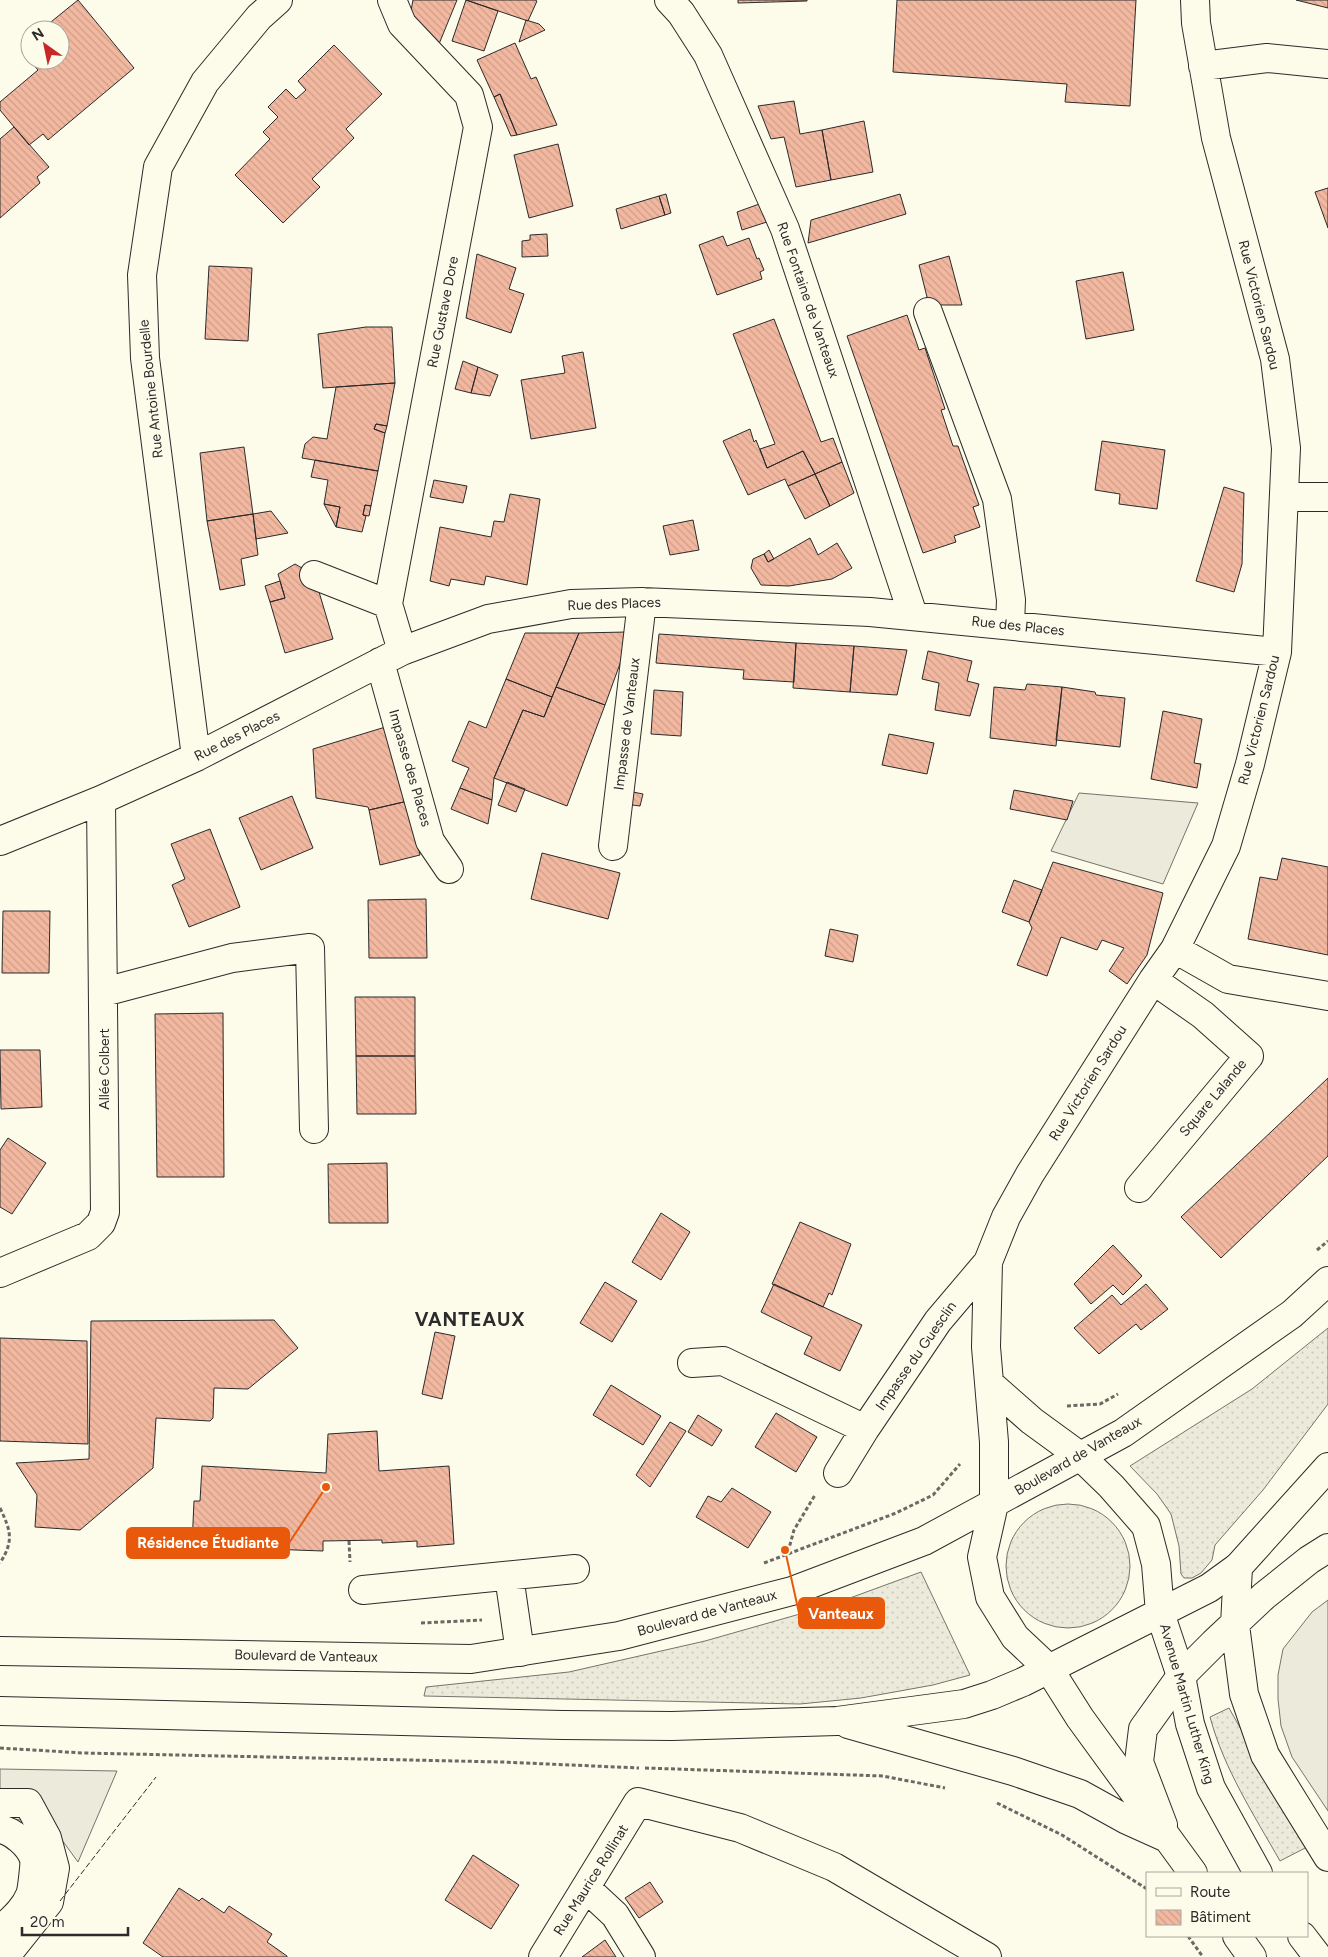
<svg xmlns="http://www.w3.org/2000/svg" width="1328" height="1957" font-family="Figtree,sans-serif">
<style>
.grass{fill:url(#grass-dots);stroke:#74746e}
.parking{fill:#eceadb;stroke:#74746e}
.building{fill:url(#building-back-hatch);stroke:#2b2b2b}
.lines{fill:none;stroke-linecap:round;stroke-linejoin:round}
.minor-casing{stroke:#2b2b2b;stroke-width:30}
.major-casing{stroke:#2b2b2b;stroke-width:30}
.path{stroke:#6a6964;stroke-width:3;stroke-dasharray:4 2.5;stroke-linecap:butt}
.minor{stroke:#fdfbea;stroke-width:28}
.major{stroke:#fdfbea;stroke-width:28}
.fence{stroke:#2b2b2b;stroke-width:1;stroke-dasharray:6 2.5;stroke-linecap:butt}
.labels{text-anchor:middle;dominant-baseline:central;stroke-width:4;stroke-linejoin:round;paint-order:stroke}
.street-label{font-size:14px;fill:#2b2b2b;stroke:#fdfbea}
.district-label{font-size:19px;font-weight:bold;letter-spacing:1px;fill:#2b2b2b;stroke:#fdfbea}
.leader{fill:none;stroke:#e8590c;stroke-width:2}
.callout-dot{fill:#e8590c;stroke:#fdfbea;stroke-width:2}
.callout{fill:#e8590c;stroke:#e8590c;stroke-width:2}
.callout-label{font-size:15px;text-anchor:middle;font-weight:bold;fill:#fff}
</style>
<defs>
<pattern id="grass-dots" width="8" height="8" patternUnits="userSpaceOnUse" patternTransform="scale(1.25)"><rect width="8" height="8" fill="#ecebdb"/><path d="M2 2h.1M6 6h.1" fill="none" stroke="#cbcabc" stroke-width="1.8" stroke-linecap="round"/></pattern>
<pattern id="building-back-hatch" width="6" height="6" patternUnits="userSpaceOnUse" patternTransform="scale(1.25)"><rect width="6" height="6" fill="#f2b8a0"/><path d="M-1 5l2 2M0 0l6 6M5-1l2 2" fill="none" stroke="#d09e8a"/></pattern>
</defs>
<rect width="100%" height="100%" fill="#fdfbea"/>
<path class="grass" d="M1328,1328V1404L1263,1490L1215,1545L1212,1560L1201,1573L1192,1578H1184L1181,1574L1179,1546L1171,1514L1157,1494L1130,1466L1252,1389Z
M1006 1566a62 62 0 1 1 124 0a62 62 0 1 1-124 0Z
M921,1572L970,1675L933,1685L861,1698L800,1704L424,1696L426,1687L569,1672L705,1641L828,1606Z
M1229,1708L1307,1847L1280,1861C1254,1815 1224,1769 1210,1717Z"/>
<path class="parking" d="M1079,793L1198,803L1163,884L1051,851Z
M1328,1600V1811L1292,1757L1281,1726L1278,1699V1675L1283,1649L1312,1612Z
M0,1769L117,1771L78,1862L48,1821L0,1819Z"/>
<path class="building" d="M78,0L134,68L48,140L43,134L29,145L0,110V102L38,70L32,63L36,60H60V30H41Z
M413,0H457L439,44L410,16Z
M466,0L498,11L484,51L452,41Z
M466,0H535L537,1L528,21Z
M738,0H807V1L738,3Z
M897,0H1136L1130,106L1065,102L1067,84L893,72Z
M1296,0H1328V8Z
M526,20L539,24L545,30L519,42Z
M515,43L531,79L536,77L557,125L517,135L500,94L494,97L477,60Z
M334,45L382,94L346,129L354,138L312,179L320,187L283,223L235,175L270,139L263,132L278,117L268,107L286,89L296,99L306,90L298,81Z
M500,94L513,126L517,135L511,136L494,97Z
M794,101L800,134L822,130L831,180L796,187L784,137L771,139L758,106Z
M864,121L873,172L831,180L822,130Z
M14,127L49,167L37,177L40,183L0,218V139Z
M558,144L573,206L529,218L514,155Z
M1328,188V228L1315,192Z
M666,194L671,213L665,215L659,196Z
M900,194L906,214L808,243L811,220Z
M659,196L665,215L621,229L616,209Z
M762,203L770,221L742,230L737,212Z
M547,234L548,256L522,257V241L530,240V235Z
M723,236L727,246L749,238L757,259L759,258L764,270L760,272L762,279L717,295L699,245Z
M477,254L516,268L509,289L524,294L511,333L466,318Z
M949,256L962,305H929L919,265Z
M209,266L252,268L248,341L205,339Z
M1123,272L1134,330L1086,339L1076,281Z
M907,315L919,350L925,348L945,409L941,410L953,446H958L979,505L973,507L980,527L954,536L956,542L923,553L847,336Z
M774,319L821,442L833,438L841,459L842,462L815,474L803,451L767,468L760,449L775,444L733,334Z
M366,327H392L395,383L323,388L318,334Z
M583,352L596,428L531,439L521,380L565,373L562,356Z
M463,361L478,367L471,393L455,389Z
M478,367L498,375L490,396L471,393Z
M395,383L387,426L376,424L374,429L385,433L378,471L302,458L305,444L313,437L327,439L336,387Z
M376,424L387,426L385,433L374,429Z
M750,429L754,442L756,440L767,468L803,451L815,474L788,486L785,479L748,495L723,441Z
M1102,441L1165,450L1157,509L1119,504L1120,494L1095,490Z
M244,447L253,514L207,521L200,453Z
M315,460L378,471L371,506L365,505L363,515L366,516L362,532L336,527L340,507L324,504L328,480L311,477Z
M842,462L854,493L830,506L815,474Z
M815,474L830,506L805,519L788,486Z
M434,480L467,486L463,503L430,497Z
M1224,487L1244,493L1242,564L1234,592L1196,581Z
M510,494L540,499L527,585L486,576L484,585L451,579L449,586L430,581L440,527L491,537L494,521L504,522Z
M324,504L340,507L336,527Z
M365,505L371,506L369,516L363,515Z
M271,511L288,533L256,539L253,514Z
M253,514L258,555L241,559L245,585L220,590L207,521Z
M693,520L699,550L670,555L663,526Z
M810,538L818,555L837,543L852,568L832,579L789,586L761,585L751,568L753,559L764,554L768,562Z
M769,550L774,559L768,562L764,554Z
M295,564L314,575L333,639L285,653L270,602L285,598L278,574Z
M280,581L285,598L270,602L265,586Z
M627,632L629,639L605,705L556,687L579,633Z
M525,633H579L552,697L506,679Z
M659,634L796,643L794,682L743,679L744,670L656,663Z
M796,643L854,646L850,692L793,688Z
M854,646L907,650L897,695L850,692Z
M928,651L972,661L967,681L979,684L970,716L935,710L939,683L922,679Z
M506,679L552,697L544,717L523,710L494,778L492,800L460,788L469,768L452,761L469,721L486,728Z
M1027,684L1062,687L1056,746L990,738L994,687L1025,690Z
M556,687L605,705L567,806L494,778L523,710L544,717Z
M1062,687L1095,692L1096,695L1125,698L1120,747L1056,740Z
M654,690L683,692L681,736L651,734Z
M1163,711L1202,719L1194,763L1201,764L1197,788L1151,779Z
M392,725L408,801L369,810L368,807L316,798L313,749Z
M889,734L934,743L927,774L882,765Z
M507,782L525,789L516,812L498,805Z
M460,788L492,800L488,824L451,809Z
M1014,790L1073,801L1067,820L1010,809Z
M628,791L643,794L640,806L625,804Z
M292,796L313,848L261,870L239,818Z
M408,801L420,855L380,865L369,810Z
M210,829L240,907L189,927L172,885L185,879L171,844Z
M542,853L620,873L608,919L531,899Z
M1282,858L1328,867V955L1248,939L1260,877L1277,880Z
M1053,862L1163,893L1147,955L1127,984L1109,971L1124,948L1102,940L1097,950L1061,937L1047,976L1017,965L1032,928L1029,922Z
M1014,880L1042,890L1029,922L1002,912Z
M426,899L427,958H369L368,900Z
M3,911H50L49,973H2Z
M830,929L858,935L853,962L825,956Z
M355,997H415V1056H356Z
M223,1013L224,1177H157L155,1014Z
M0,1050H40L42,1107L1,1109Z
M356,1056H415L416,1114H357Z
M1328,1078V1156L1221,1258L1181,1217Z
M8,1138L46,1163L12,1214L0,1207V1150Z
M387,1163L388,1223H329L328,1164Z
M661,1213L690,1232L661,1280L632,1262Z
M800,1222L851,1244L832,1295L829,1293L823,1307L772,1284Z
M1113,1245L1142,1276L1123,1295L1113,1285L1091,1304L1074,1284Z
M605,1282L637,1301L612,1342L580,1323Z
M774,1284L862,1325L840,1371L804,1354L812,1337L761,1312Z
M1146,1284L1168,1309L1141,1330L1136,1324L1099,1354L1074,1328L1112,1295L1121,1305Z
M274,1320L298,1348L248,1389L214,1388L213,1418L210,1421L156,1418L153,1468L80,1530L35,1527L37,1495L16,1463L89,1459L91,1321Z
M435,1332L455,1336L442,1399L422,1394Z
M0,1338L87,1341L88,1444L0,1441Z
M611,1385L661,1416L643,1445L593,1415Z
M776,1413L817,1437L796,1472L755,1447Z
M698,1415L722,1430L712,1446L688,1432Z
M670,1422L686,1431L650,1487L636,1475Z
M377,1431L379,1471L449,1466L454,1544L417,1547V1541L382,1543V1540L323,1541V1551L268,1549V1543L253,1542L252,1548L192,1545L194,1501H200L202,1466L326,1473L328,1434Z
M732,1488L771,1512L748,1548L696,1517L708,1496L721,1502Z
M473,1855L519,1885L491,1929L445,1900Z
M650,1882L663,1902L639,1918L625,1898Z
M179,1888L199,1901L202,1898L224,1913L229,1906L272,1934L267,1942L287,1956V1957H163L143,1943Z
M605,1940L616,1957H582Z"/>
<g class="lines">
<g class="minor-casing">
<path id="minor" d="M392,0L402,24L469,95L478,127L388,604L402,651
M669,0L681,13L708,55L785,229L913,615
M1203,66L1267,58L1328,64
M928,312L997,499L1011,600L1010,625
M1284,497H1328
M314,575L388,604
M380,662L430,841L449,869
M196,757L145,358L142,275L158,167L205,82L259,17L278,0
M0,841L101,800L196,757L402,651L488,619L571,604L642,602L870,612L1277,652
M613,846L642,602
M1175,949L1228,979L1328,996
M104,992L232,958L310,948L314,1129
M1139,1188L1249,1056L1203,1015L1153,980
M0,1273L88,1236L101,1223L105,1212L101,800
M692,1363L723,1361L865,1429L938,1321L988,1262
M990,1384L1032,1421L1080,1456
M838,1473L865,1429
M994,1504V1442L986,1347L988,1262L1006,1217L1030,1174L1153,980L1175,949L1226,846L1250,764L1277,652L1286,448L1275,359L1216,138L1196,23L1195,0
M1238,1567L1235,1625L1244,1694L1265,1755L1328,1857
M509,1576L520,1652
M363,1590L575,1569
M0,1803H28L47,1838L55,1868L49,1902L5,1957
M1163,1825L1139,1762L1143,1729L1181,1676L1214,1643L1264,1596L1309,1560L1328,1548
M0,1829C13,1831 30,1846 34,1859C35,1864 32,1890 30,1895C24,1910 11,1920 0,1931
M586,1888L615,1915L641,1957
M543,1957L638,1802L740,1828L834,1867L987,1957"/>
</g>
<g class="major-casing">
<path id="major" d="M1080,1456L1111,1486L1146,1526L1156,1564L1160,1613L1181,1676L1190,1724L1211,1788L1258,1873
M994,1504L982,1557L990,1597L1015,1637L1049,1669L1080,1718L1193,1873
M0,1651L471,1659L619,1636L792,1591L924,1541L1123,1433L1292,1314L1328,1281
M0,1711L563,1725L672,1726L837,1721L964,1704L992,1695L1023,1682L1209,1588L1238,1567L1328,1467
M848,1724L1013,1771L1080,1794L1127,1820L1167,1838
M1237,1936L1252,1957
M1302,1936L1318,1957"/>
</g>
<path class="path" d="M1317,1250L1328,1241
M1067,1406L1100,1404L1118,1394
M0,1508C11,1531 14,1541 0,1563
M349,1541L350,1562
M788,1552L794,1530L815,1495
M764,1563L896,1513L933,1495L960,1464
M421,1623L482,1620
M0,1748L83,1753L502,1762L639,1768
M645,1768L883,1776L945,1788
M997,1803L1062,1835L1147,1889
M1188,1936L1203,1957"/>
<use href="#minor" class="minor"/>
<use href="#major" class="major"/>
<path class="fence" d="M60,1901L156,1777"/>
</g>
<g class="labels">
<g class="street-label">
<text transform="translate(808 300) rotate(71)">Rue Fontaine de Vanteaux</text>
<text transform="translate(1259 305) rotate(76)">Rue Victorien Sardou</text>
<text transform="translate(443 312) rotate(-79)">Rue Gustave Dore</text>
<text transform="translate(151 389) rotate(-96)">Rue Antoine Bourdelle</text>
<text transform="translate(614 604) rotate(-2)">Rue des Places</text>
<text transform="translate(1018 626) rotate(6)">Rue des Places</text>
<text transform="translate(1259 720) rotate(-76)">Rue Victorien Sardou</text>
<text transform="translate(627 724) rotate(-83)">Impasse de Vanteaux</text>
<text transform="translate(237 736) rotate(-27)">Rue des Places</text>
<text transform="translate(410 768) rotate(74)">Impasse des Places</text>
<text transform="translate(104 1069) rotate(-90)">Allée Colbert</text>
<text transform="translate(1088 1083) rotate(-58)">Rue Victorien Sardou</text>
<text transform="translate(1213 1098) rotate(-50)">Square Lalande</text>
<text transform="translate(916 1356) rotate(-55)">Impasse du Guesclin</text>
<text transform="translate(1078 1456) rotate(-30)">Boulevard de Vanteaux</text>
<text transform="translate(707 1613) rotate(-15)">Boulevard de Vanteaux</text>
<text transform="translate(306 1656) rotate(1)">Boulevard de Vanteaux</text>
<text transform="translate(1187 1704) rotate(74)">Avenue Martin Luther King</text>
<text transform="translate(591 1880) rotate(-58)">Rue Maurice Rollinat</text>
</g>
<g class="district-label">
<text x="470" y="1319">VANTEAUX</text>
</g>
</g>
<path class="leader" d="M326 1487L289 1543M785 1550L799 1613"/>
<g class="callout-dot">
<circle cx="326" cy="1487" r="5"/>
<circle cx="785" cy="1550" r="5"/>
</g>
<g class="callout">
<rect x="127" y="1528" width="162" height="30" rx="5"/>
<rect x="799" y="1598" width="85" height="30" rx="5"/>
</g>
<g class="callout-label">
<text x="208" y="1548">Résidence Étudiante</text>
<text x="841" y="1619">Vanteaux</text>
</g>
<rect x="1146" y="1872" width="162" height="65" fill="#fdfbea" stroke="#a9a89e"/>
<rect x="1156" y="1888" width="25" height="8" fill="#fdfbea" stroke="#a9a89e"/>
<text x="1190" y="1897" font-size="15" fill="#2b2b2b">Route</text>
<rect x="1156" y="1910" width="25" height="15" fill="url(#building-back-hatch)" stroke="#a9a89e"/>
<text x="1190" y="1922" font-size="15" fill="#2b2b2b">Bâtiment</text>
<g transform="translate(45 45) rotate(327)"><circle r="24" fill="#fdfbea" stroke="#a9a89e"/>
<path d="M0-4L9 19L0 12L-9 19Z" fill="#c62828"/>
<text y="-8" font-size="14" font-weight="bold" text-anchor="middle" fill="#2b2b2b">N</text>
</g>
<path d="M22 1927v8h106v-8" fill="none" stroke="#2b2b2b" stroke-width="2.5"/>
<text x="30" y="1927" font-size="15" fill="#2b2b2b" stroke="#fdfbea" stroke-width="4" paint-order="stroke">20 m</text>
</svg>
